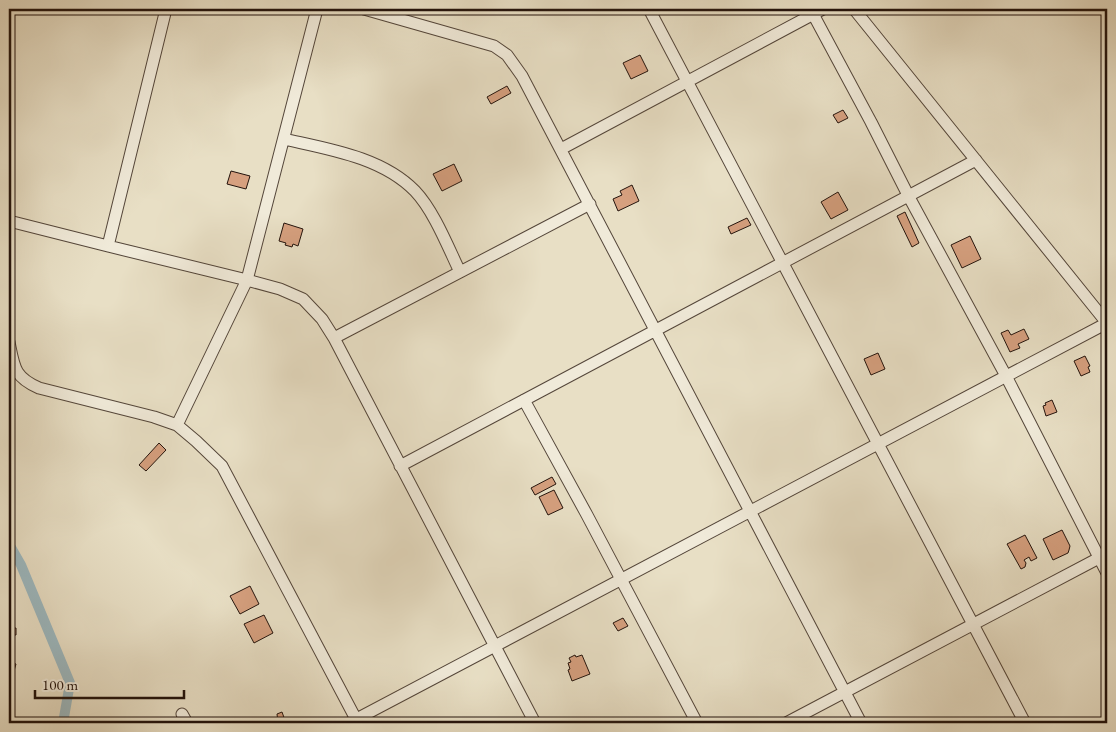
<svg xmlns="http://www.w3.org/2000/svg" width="1116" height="732" font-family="'EB Garamond',serif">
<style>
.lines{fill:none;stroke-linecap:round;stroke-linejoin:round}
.canal{stroke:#9db9c0;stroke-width:10}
.building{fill:#d6a07f;stroke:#23130c}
.minor-casing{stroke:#54463a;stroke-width:13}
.minor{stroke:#f0ead9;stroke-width:11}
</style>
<rect width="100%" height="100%" fill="#e8dfc5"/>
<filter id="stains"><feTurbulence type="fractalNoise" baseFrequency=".004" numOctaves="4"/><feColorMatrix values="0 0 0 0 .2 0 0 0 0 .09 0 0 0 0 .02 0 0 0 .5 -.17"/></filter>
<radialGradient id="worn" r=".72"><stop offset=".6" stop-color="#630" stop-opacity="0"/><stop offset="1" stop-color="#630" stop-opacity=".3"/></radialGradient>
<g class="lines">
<path class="canal" d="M9,544L21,565L70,683L63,723"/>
</g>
<path class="building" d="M640,55L648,71L631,79L623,63Z
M507,86L511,93L491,104L487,97Z
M843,110L848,118L838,123L833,115Z
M454,164L462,181L442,191L433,174Z
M231,171L250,176L246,189L227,184Z
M632,185L639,201L618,211L613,199L622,195L620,191Z
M838,192L848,210L831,219L821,202Z
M905,212L919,243L912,247L897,216Z
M747,218L751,225L731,234L728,227Z
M284,223L303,229L298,246L293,244L292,247L285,245L286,243L279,241Z
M970,236L981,259L962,268L951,245Z
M1024,329L1029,339L1018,344L1020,348L1010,352L1001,333L1008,330L1011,335Z
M878,353L885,369L871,375L864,359Z
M1085,356L1090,366L1088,367L1090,372L1081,376L1074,361Z
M1052,400L1057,412L1046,416L1043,406L1046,405L1045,403Z
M159,443L166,450L146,471L139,465Z
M552,477L556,484L535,495L531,488Z
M554,490L563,508L548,515L539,497Z
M1062,530L1070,546L1069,550L1068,553L1053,560L1043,539Z
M1025,535L1037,558L1031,561L1029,557L1024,560L1026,563L1025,567L1021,569L1007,544Z
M250,586L259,604L240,614L230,596Z
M264,615L273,633L254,643L244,624Z
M623,618L628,626L618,631L613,623Z
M9,628H16V635H14V638H9Z
M575,655L576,657L582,655L590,674L572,681L568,670L570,669L568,663L571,662L569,658Z
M9,662L16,664L9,688Z
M282,712L286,723H278L277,714Z"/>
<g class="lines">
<g class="minor-casing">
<path id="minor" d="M364,9L494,46L507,55L522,76L861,723
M649,9L1025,723
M854,9L1107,323
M813,14L871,122L909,197L1006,376L1107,573
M284,139C328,149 382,157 415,191C434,211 448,247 460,272
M561,149L823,9
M9,221L108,246L166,9
M108,246L247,280L280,289L303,299L322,319L334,338L535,723
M334,338L590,204
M9,342C14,367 14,377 39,388L154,417L177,425L196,441L222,466L358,723
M524,400L587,515L697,723
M177,425L247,280L317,9
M400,466L976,160
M182,714L187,723
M349,723L1107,323
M786,723L1099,558"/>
</g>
<use href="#minor" class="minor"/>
</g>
<rect width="1116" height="732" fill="none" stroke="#e8dfc5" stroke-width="30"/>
<rect x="10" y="10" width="1096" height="712" fill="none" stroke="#23130c" stroke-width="2.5"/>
<rect x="15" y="15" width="1086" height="702" fill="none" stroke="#23130c"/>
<path d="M35 690v8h149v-8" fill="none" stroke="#23130c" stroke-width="2.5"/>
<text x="42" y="690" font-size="15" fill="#23130c" stroke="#f0ead9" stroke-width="4" paint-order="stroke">100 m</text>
<rect width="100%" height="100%" filter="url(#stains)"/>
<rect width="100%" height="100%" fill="url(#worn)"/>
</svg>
